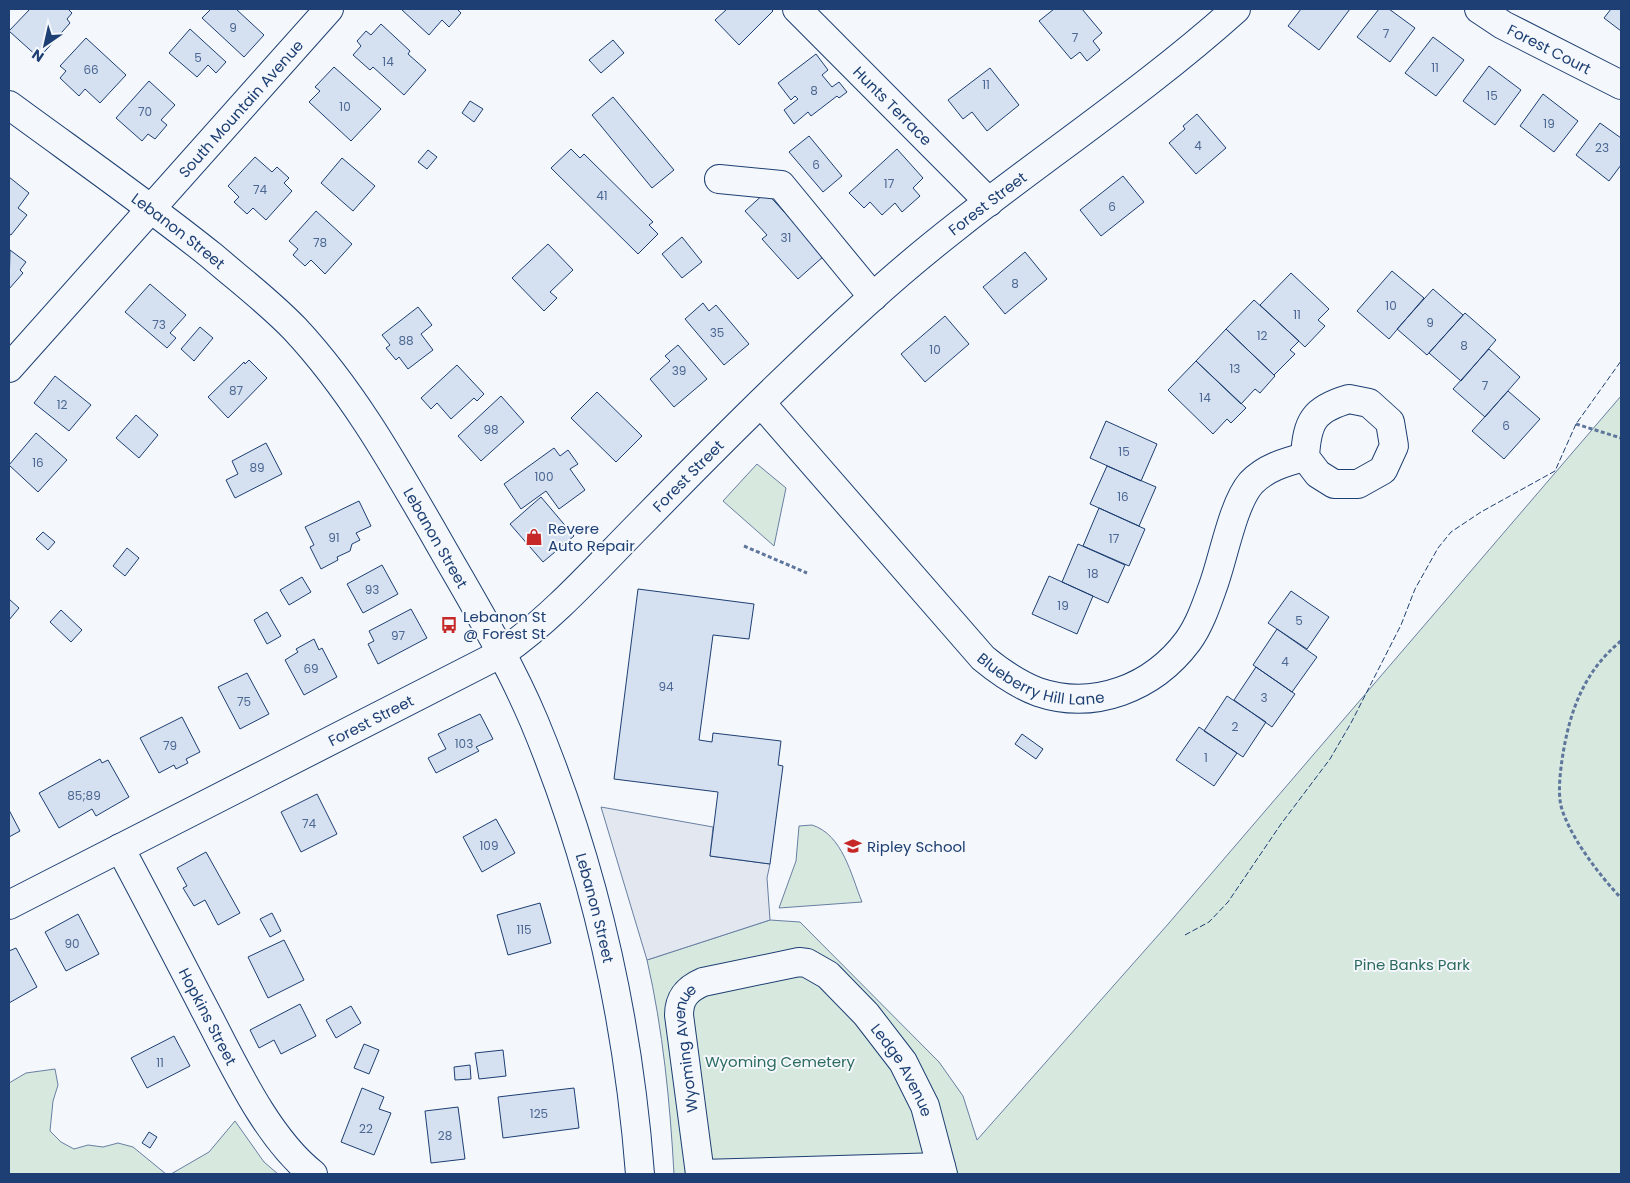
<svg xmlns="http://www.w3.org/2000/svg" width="1630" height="1183" font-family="Poppins,sans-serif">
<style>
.green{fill:#d7e8df;stroke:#687fa3}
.parking{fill:#e3e8f0;stroke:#687fa3}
.building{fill:#d5e0f0;stroke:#1d3f73}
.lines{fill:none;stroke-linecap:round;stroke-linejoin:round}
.minor-casing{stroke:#1d3f73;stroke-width:30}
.major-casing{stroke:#1d3f73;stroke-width:30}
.path{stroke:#5e769c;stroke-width:3;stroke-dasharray:4 2.5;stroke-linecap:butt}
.minor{stroke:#f4f7fb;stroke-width:28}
.major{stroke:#f4f7fb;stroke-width:28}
.fence{stroke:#1d3f73;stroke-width:1;stroke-dasharray:6 2.5;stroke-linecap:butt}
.labels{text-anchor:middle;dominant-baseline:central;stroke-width:4;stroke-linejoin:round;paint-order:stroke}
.number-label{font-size:12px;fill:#4b6792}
.street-label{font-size:15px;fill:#1d3f73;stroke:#f4f7fb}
.poi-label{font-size:15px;fill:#1d3f73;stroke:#f4f7fb;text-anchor:start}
.park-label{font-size:15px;fill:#2c6c60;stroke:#f4f7fb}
</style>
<rect width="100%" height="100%" fill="#f4f7fb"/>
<path class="green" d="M1621,396V1174H674C670,1102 663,1030 647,960L770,920L800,922L939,1062L963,1096L977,1140L1169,923Z
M757,464L786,488L774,546L723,501Z
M812,825C843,835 851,875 862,902L779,908L796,861L799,826Z
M55,1069L58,1085L53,1101L50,1131L61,1142L74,1149L88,1145L103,1147L118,1143L133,1147L166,1174H9V1083L26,1073Z
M235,1121L264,1162L278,1174H171L209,1152Z"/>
<path class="parking" d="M601,807L713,827L710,856L770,864L767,878L770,920L647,960Z"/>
<path class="building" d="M30,9H68L72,13L67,19L70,23L39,58L9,31Z
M211,9H236L264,35L244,57L202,18Z
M401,9H457L461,13L449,27L442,20L429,35Z
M727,9H771L773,11L739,45L715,20Z
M1054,9H1082L1102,33L1093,41L1100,50L1087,61L1080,52L1071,59L1039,21Z
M1301,9H1350L1319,50L1288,26Z
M1379,9H1389L1415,28L1390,62L1357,37Z
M1611,9H1621V31L1604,18Z
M381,24L410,51L408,54L426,70L404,95L373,67L370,70L353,55L361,46L357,41L366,31L371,35Z
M190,29L226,62L216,73L208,65L197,77L169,53Z
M1433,37L1464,60L1436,96L1405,73Z
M86,38L126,75L100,103L85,89L79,96L60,78L66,71L60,66Z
M613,40L624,53L601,73L589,60Z
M816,54L828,70L822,75L832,87L839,82L847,92L839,98L837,96L811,116L808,112L794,124L784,110L798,99L795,96L791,100L778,83Z
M1489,66L1521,90L1495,125L1463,101Z
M334,67L381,109L351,141L309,102L320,91L315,87Z
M990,68L1019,105L987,131L972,112L963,119L948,100Z
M149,81L175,105L161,120L167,125L155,139L148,134L142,141L116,118Z
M1543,94L1578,121L1554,152L1520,126Z
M613,97L674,170L652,188L592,115Z
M470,101L483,109L474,122L462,113Z
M1197,114L1226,148L1196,174L1169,143L1185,129L1183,126Z
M1600,123L1621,138V165L1609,181L1576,155Z
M809,136L842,176L823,192L789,152Z
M571,149L580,158L584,154L653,222L649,225L658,234L638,254L551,168Z
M897,149L923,178L913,188L920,196L902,212L895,203L882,215L870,202L864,208L849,193Z
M428,150L437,157L427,169L418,162Z
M255,157L272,172L277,167L289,178L284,183L292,191L266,220L253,208L247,214L234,202L239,197L228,186Z
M342,158L375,186L353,211L321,183Z
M1123,176L1144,202L1101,236L1080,210Z
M9,177L29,193L18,208L27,215L11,235L9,234Z
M766,192L824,256L798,279L762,239L767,235L745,211Z
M316,211L352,244L325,274L311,260L305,266L293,255L298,249L289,241Z
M682,237L702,262L682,278L662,254Z
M548,244L573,270L550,292L557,298L544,311L512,278Z
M10,250L26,262L20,270L23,273L9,289Z
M1025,252L1047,279L1005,314L983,287Z
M1392,271L1424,298L1389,339L1357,311Z
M1291,273L1329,309L1318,320L1325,326L1305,347L1260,305Z
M150,284L186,315L170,333L176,338L167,348L125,312Z
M1433,289L1463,315L1427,355L1397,329Z
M1254,300L1299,341L1290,350L1295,354L1274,375L1226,329Z
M703,303L709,311L716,305L749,344L724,365L685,319Z
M418,307L432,325L421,334L433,350L408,369L399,357L396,360L386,348L390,345L382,335Z
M1465,313L1496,340L1461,381L1429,353Z
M945,316L969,344L925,382L901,354Z
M200,327L213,338L194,361L181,349Z
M1226,329L1275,376L1260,393L1255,389L1241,404L1196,361Z
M678,345L707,379L674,407L650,379L670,361L665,356Z
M1489,349L1520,377L1485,417L1453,389Z
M249,360L267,378L228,418L208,397L244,362L245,364Z
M1196,361L1246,408L1231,423L1227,419L1213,434L1168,390Z
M457,365L484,394L477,401L474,398L451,419L437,403L431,409L421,398Z
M55,376L91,405L69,431L34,403Z
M1508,391L1540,419L1504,459L1472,431Z
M597,392L642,436L616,462L571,418Z
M501,396L524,422L481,461L458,436Z
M136,415L158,435L139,458L116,438Z
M1106,421L1157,444L1141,481L1090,458Z
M36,433L67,460L38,492L9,465Z
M266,443L282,474L235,498L226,480L238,474L232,461Z
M554,448L560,456L568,450L578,464L570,469L585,490L559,509L546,491L521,509L504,484Z
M1107,466L1156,487L1139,526L1090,504Z
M541,497L574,536L543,562L510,524Z
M359,501L371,526L356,533L360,540L352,544L350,551L337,557L338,560L321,569L310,547L314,545L305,527Z
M1099,508L1145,529L1129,566L1083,546Z
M43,532L55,542L48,550L36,539Z
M1078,544L1125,565L1108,603L1062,582Z
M127,548L139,558L125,576L113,566Z
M382,565L398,594L363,613L347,584Z
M1049,576L1093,596L1077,634L1032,614Z
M302,577L311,592L289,605L280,590Z
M638,589L754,604L749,639L713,635L699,740L712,742L713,733L781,741L778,765L783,766L770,864L710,856L718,792L614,779Z
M1291,591L1329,617L1307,649L1268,623Z
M9,599L19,608L9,620Z
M411,609L427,638L378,664L368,644L374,641L369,631Z
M61,610L82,630L71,642L50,622Z
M267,612L281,636L267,644L254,620Z
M1277,629L1317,657L1292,692L1253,665Z
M314,639L319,650L322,648L337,677L304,695L285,660L298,652L296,649Z
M1256,667L1295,694L1272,727L1234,700Z
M247,673L269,714L240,729L218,687Z
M1227,696L1266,722L1243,757L1204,731Z
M480,714L493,739L476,747L479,751L436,773L428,758L446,749L438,734Z
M182,717L200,752L186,759L188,763L176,769L174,765L159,773L140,738Z
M1199,727L1237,753L1214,786L1176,760Z
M1022,734L1043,749L1036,759L1015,744Z
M100,759L102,763L108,760L129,797L96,816L92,809L59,828L39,793Z
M317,794L337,834L301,852L281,812Z
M9,810L20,831L9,837Z
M496,819L515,853L482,872L463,837Z
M206,852L240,913L218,925L205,900L194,906L183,888L187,886L177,868Z
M540,903L551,943L508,955L497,915Z
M272,913L281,931L270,937L260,919Z
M78,914L99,954L66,971L45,932Z
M284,940L304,980L268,998L248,957Z
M16,948L37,987L9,1003V951Z
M300,1004L316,1036L281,1054L274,1040L259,1048L250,1030Z
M351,1006L361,1023L336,1038L326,1020Z
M174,1036L190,1066L147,1088L131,1058Z
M364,1044L379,1050L369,1074L354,1068Z
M503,1050L506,1076L479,1079L475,1053Z
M470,1065L471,1079L455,1080L454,1067Z
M362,1088L384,1097L379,1109L391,1113L374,1155L341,1142Z
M574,1088L579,1128L503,1138L498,1097Z
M458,1107L465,1159L431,1163L425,1111Z
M149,1132L157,1137L150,1148L142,1143Z"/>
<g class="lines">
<g class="minor-casing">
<g id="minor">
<path id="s1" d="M797,9L989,202"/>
<path id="s2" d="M1479,9L1503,25L1621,85"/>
<path d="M719,179L781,185L873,297"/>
<path id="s3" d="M9,368L329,9"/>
<path d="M1349,399L1369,403L1390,422L1394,446L1383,470L1358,484H1334L1318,474L1305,457C1307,421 1314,409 1349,399Z"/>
<path id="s4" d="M761,403L983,658C1000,672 1017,684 1038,692C1094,711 1153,688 1188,641C1199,626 1206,606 1212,589C1223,561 1232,505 1251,483C1265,468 1285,462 1305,457"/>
<path id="s5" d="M120,848C149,902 177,956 205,1010C233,1063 266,1137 313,1174"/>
<path id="s6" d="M9,905L502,653C555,616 599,565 645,519C717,445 790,372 866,303C982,196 1119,114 1236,9"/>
<path id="s7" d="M700,1174L679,1015C679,998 687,989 703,982L799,962L807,963L828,975L866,1014L903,1062L925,1106L943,1174"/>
<path d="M700,1174L941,1167"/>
</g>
</g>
<g class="major-casing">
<g id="major">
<path id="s8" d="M9,105C77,155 146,203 212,256C240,280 269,302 295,329C351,389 392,461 433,532C468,594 506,655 534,721C594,865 628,1019 640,1174"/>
</g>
</g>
<path class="path" d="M1576,424L1621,438
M744,546L807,573
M1621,641C1583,672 1569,713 1562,760C1560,774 1558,793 1561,806C1569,836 1600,876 1621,898"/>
<use href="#minor" class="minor"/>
<use href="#major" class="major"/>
<path class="fence" d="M1185,935L1209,922L1228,902L1281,824L1330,759L1351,723L1401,625L1415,589L1438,548L1451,532L1481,512L1555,471L1576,424L1621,361"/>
</g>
<defs>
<g id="shop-bare" transform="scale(1.35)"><path d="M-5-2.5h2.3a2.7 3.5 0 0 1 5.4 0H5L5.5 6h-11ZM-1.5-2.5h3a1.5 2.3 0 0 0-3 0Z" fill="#c62828" stroke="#f4f7fb" stroke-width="2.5" paint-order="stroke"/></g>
<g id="bus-bare" transform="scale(1.35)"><path d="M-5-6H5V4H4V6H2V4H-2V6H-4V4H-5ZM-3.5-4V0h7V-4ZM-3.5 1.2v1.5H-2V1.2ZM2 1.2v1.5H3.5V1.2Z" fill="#c62828" stroke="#f4f7fb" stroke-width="2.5" paint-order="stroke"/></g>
<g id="school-bare" transform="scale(1.35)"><path d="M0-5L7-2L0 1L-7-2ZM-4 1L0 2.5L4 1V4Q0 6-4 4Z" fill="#c62828" stroke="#f4f7fb" stroke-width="2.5" paint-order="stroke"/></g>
</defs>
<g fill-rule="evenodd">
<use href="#shop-bare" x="534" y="537"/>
<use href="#bus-bare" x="449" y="625"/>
<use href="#school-bare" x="853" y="846"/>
</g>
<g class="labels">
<g class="number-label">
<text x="233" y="27">9</text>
<text x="1386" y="33">7</text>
<text x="1075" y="37">7</text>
<text x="198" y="57">5</text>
<text x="388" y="61">14</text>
<text x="1435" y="67">11</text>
<text x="91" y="69">66</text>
<text x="986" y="84">11</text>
<text x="814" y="90">8</text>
<text x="1492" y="95">15</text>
<text x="345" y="106">10</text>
<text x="145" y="111">70</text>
<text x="1549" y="123">19</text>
<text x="1198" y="145">4</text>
<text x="1602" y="147">23</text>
<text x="816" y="164">6</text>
<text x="889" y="183">17</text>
<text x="260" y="189">74</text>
<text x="602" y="195">41</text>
<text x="1112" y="206">6</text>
<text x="786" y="237">31</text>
<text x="320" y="242">78</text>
<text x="1015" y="283">8</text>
<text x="1391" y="305">10</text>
<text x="1297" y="314">11</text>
<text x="1430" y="322">9</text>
<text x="159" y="324">73</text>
<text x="717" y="332">35</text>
<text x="1262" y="335">12</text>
<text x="406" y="340">88</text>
<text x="1464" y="345">8</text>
<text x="935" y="349">10</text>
<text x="1235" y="368">13</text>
<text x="679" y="370">39</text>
<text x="1485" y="385">7</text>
<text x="236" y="390">87</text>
<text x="1205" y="397">14</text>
<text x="62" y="404">12</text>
<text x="1506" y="425">6</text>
<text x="491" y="429">98</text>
<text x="1124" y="451">15</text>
<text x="38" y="462">16</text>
<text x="257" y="467">89</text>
<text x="544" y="476">100</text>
<text x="1123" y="496">16</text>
<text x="334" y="537">91</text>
<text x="1114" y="538">17</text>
<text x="1093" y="573">18</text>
<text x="372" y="589">93</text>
<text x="1063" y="605">19</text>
<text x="1299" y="620">5</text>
<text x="398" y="635">97</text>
<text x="1285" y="661">4</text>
<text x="311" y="668">69</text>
<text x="666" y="686">94</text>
<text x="1264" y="697">3</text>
<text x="244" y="701">75</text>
<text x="1235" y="726">2</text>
<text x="464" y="743">103</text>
<text x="170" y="745">79</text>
<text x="1206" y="757">1</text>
<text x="84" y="795">85;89</text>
<text x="309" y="823">74</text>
<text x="489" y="845">109</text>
<text x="524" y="929">115</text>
<text x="72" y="943">90</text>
<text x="160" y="1062">11</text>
<text x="539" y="1113">125</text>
<text x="366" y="1128">22</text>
<text x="445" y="1135">28</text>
</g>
<g class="street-label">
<text stroke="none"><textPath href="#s2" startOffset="81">Forest Court</textPath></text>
<text stroke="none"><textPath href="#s1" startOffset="136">Hunts Terrace</textPath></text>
<text stroke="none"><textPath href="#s3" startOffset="348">South Mountain Avenue</textPath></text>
<text stroke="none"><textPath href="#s6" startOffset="1216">Forest Street</textPath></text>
<text stroke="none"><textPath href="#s8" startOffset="211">Lebanon Street</textPath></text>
<text stroke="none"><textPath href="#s6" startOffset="811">Forest Street</textPath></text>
<text stroke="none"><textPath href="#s8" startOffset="616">Lebanon Street</textPath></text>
<text stroke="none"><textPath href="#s4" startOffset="402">Blueberry Hill Lane</textPath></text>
<text stroke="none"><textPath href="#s6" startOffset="406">Forest Street</textPath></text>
<text stroke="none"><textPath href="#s8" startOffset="1021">Lebanon Street</textPath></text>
<text stroke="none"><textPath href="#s5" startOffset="190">Hopkins Street</textPath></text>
<text stroke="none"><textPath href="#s7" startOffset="128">Wyoming Avenue</textPath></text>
<text stroke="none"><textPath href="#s7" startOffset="456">Ledge Avenue</textPath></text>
</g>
<g class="poi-label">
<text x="548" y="528">Revere<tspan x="548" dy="17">Auto Repair</tspan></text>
<text x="463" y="616">Lebanon St<tspan x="463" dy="17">@ Forest St</tspan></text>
<text x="867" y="846">Ripley School</text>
</g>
<g class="park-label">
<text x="1412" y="964">Pine Banks Park</text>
<text x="780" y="1061">Wyoming Cemetery</text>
</g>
</g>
<rect width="1630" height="1183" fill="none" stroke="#1d3f73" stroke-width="20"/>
<g transform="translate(45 45) rotate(214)" stroke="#f4f7fb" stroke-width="4" paint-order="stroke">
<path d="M0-4L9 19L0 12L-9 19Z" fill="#1d3f73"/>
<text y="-8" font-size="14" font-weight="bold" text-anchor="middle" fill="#1d3f73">N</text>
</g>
</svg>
